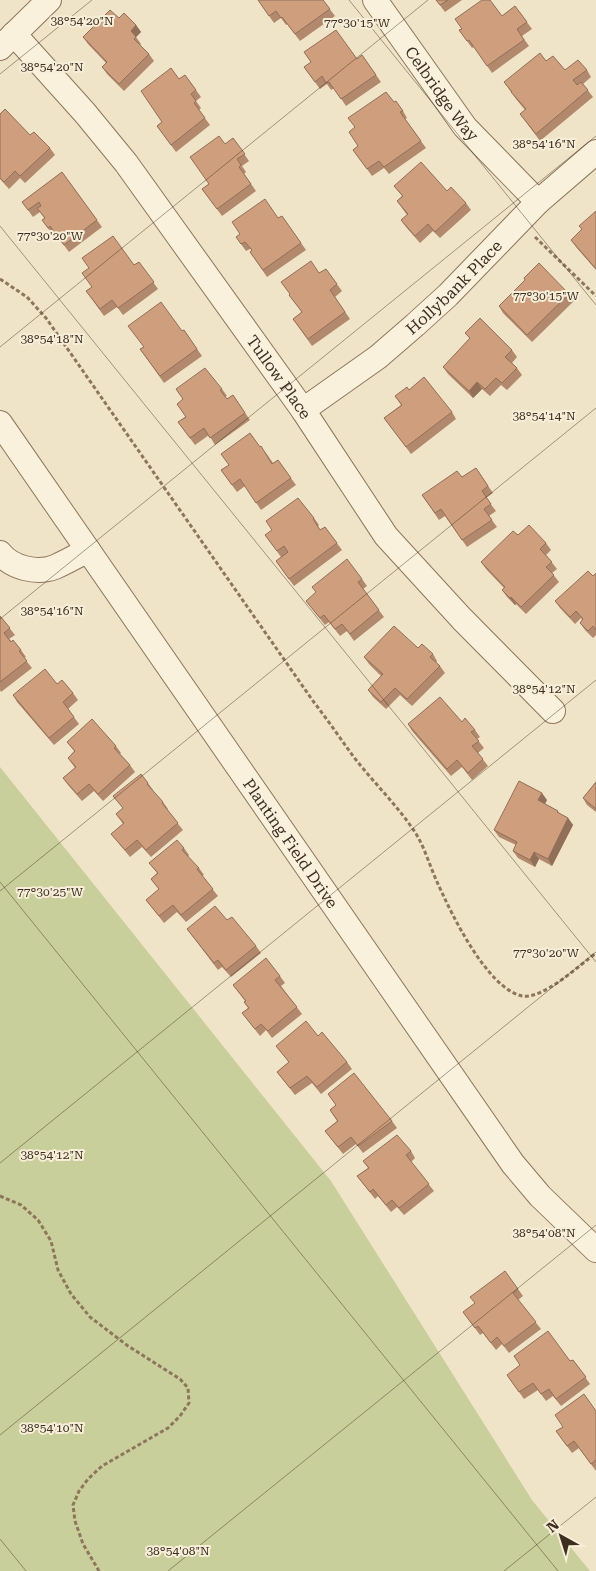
<svg xmlns="http://www.w3.org/2000/svg" width="596" height="1571" font-family="'Roboto Serif',serif">
<style>
.green{fill:#c9cf9b}
.lines{fill:none;stroke-linecap:round;stroke-linejoin:round}
.minor-casing{stroke:#8d765c;stroke-width:26}
.path{stroke:#8d765c;stroke-width:3;stroke-dasharray:4 2.5;stroke-linecap:butt}
.minor{stroke:#faf1dc;stroke-width:24}
.wall{fill:#b2896c}
.shaded-wall{fill:#916f58}
.building{fill:#cf9f7d;stroke:#916f58}
.ticks{fill:none;stroke:#3d2e20;stroke-width:1;stroke-opacity:0.45}
.labels{text-anchor:middle;dominant-baseline:central;stroke-width:4;stroke-linejoin:round;paint-order:stroke}
.street-label{font-size:16px;fill:#3d2e20;stroke:#f7eed8}
.ticks-label{font-size:12px;text-anchor:middle;fill:#3d2e20;stroke:#f7eed8;stroke-width:4;stroke-linejoin:round;paint-order:stroke}
</style>
<rect width="100%" height="100%" fill="#f0e4c8"/>
<path class="green" d="M0,767L331,1181L532,1500L590,1571H0Z"/>
<g class="lines">
<g class="minor-casing">
<g id="minor">
<path id="s1" d="M375,0L465,127L538,202"/>
<path id="s2" d="M14,34L85,113L126,163L303,410L386,536L462,619L553,711"/>
<path d="M0,48L49,0"/>
<path id="s3" d="M303,410L378,357L415,325L448,295L538,202L596,152"/>
<path id="s4" d="M0,423L513,1164L540,1196L596,1250"/>
<path d="M0,553C12,568 37,574 55,567C66,562 77,556 88,550"/>
</g>
</g>
<path class="path" d="M535,237L596,296
M0,279L27,297L46,318L313,701C327,719 340,738 353,756C373,782 397,805 415,832C425,848 430,867 438,884C452,915 487,988 522,996C542,1000 580,965 596,953
M0,1196L21,1205L38,1220L51,1241L58,1270L71,1294L90,1317L128,1346L180,1379L188,1388L189,1403L180,1416L168,1428L102,1466L88,1479L79,1491L73,1505L75,1521L83,1544L99,1571"/>
<use href="#minor" class="minor"/>
</g>
<path class="wall" d="M258,0H323L335,16L300,41L287,24L286,25L281,18L274,23Z
M436,0H462L445,12Z
M515,6L532,29L522,36L529,46L492,73L474,47L472,48L459,30L502,16Z
M119,18L136,25L141,32L136,37L141,44L140,45L149,54L154,61L124,91L107,74L102,67L106,63L88,44L83,37Z
M362,55L381,82L346,106L334,88L331,90L327,84L320,89L304,67L357,59Z
M546,61L565,70H587L591,77L583,84L593,97L540,141L520,114L525,110L516,99L504,82Z
M185,75L201,97L196,101L201,108L199,110L210,125L176,152L157,126L162,122L179,79Z
M394,102L403,111L407,118L405,119L426,148L389,174L384,168L372,176L353,150L358,146Z
M0,114L30,135L50,148L55,155L25,183L20,178L9,189L0,179Z
M233,138L249,161L242,166L246,172L244,174L256,191L222,216L202,189L209,184L225,144Z
M62,172L102,227L69,252L55,233L53,235L47,227L45,219L40,212L33,217L22,202Z
M394,186L447,191L466,203L471,210L440,238L433,231L420,243L406,227L401,220L407,215L397,201L402,196Z
M596,211V270L576,247L571,240L582,230Z
M282,216L306,250L267,277L250,252L252,250L250,249L246,251L236,237L278,218Z
M139,262L158,289L123,315L117,307L104,316L86,291L92,287L134,265Z
M326,269L342,291L335,297L350,319L312,346L293,319L302,312L289,295Z
M525,280L569,294L574,301L532,342L503,313L499,306Z
M184,330L202,356L164,383L140,349Z
M465,333L512,350L517,357L512,363L517,368L522,375L507,390L501,385L490,396L482,389L473,398L448,374L443,367L470,339Z
M222,389L227,396L225,397L227,399L233,395L250,420L215,445L209,435L195,445L178,422Z
M395,396L452,412L456,419L411,454L384,418L401,405Z
M260,447L266,453L273,463L278,460L296,485L261,510L245,486L237,492L221,470Z
M476,468L493,493L486,498L496,511L489,516L497,527L467,547L445,516L439,520L422,495L462,477Z
M314,518L319,525L318,526L320,530L325,527L342,550L294,586L276,561L281,557L265,535Z
M518,535L546,543L551,550L546,555L557,569L552,573L559,582L526,614L516,604L515,605L507,597L502,590L504,588L486,569L481,562Z
M596,573V635L593,638L585,630L580,623L582,620L581,618L575,624L560,608L555,601L593,576Z
M362,579L367,586L363,589L384,617L354,641L347,631L340,636L329,622L325,625L306,601Z
M0,616L15,635L9,639L21,650L26,657L24,658L32,668L1,692L0,690Z
M418,648L433,654L437,661L436,663L440,666L445,673L412,706L400,695L386,709L373,697L368,690L381,676L369,664L364,657Z
M57,684L73,693L78,700L68,709L79,724L54,745L17,702L13,695Z
M462,722L475,730L480,737L477,739L484,748L478,753L488,766L472,780L462,767L451,776L412,731L408,724Z
M67,742L116,746L121,753L120,754L130,765L135,772L103,801L94,791L82,801L68,785L63,778L75,768L68,758L74,751Z
M596,782V812L587,805L583,798Z
M148,783L153,790H152L163,802L168,809L167,810L183,830L151,857L142,847L130,857L111,834L123,824L116,814L123,808L113,796Z
M547,800L545,804L558,811L560,814L568,818L573,825L552,866L539,859L535,867L518,858L513,851L516,845L499,837L494,830Z
M184,848L189,855L188,857L199,868L204,875L202,876L218,896L186,922L177,912L164,923L146,900L159,889L151,879L157,873L149,863Z
M227,920L256,946L261,953L231,977L222,967L218,970L187,929Z
M280,976L285,983L281,986L302,1014L272,1038L266,1030L260,1036L242,1013L248,1008L244,1002L245,1001L233,985Z
M318,1036L347,1062L352,1069L321,1094L312,1083L295,1095L277,1072L289,1062L276,1046Z
M328,1094L392,1121L397,1128L363,1153L356,1144L343,1154L325,1131L337,1121L330,1110L336,1105Z
M411,1151L415,1158L411,1162L434,1191L404,1215L397,1207L391,1212L378,1196L375,1199L357,1176L368,1168L363,1161Z
M518,1289L523,1296L518,1300L541,1329L509,1353L502,1344L496,1350L483,1333L480,1335L463,1312Z
M573,1360L590,1384L561,1406L553,1396L546,1401L538,1390L524,1399L507,1375Z
M596,1411V1471L579,1448L572,1453L556,1431Z"/>
<path class="shaded-wall" d="M136,25L141,32L136,37L131,31Z
M477,382L482,389L473,398L469,391Z
M511,597L516,604L515,605L510,598Z
M542,793L547,800L543,807L538,800Z
M568,818L573,825L552,866L548,859Z
M534,852L539,859L535,867L530,860Z"/>
<path class="building" d="M258,0H323L330,9L295,34L282,17L281,18L276,11L269,16Z
M436,0H448L440,5Z
M482,0H490L502,16L515,6L527,22L517,29L524,40L487,66L469,40L467,41L459,30L462,29L455,19Z
M110,10L119,18L124,13L136,25L131,31L136,37L134,39L149,54L119,84L102,67L107,62L83,37Z
M336,30L357,59L362,55L376,75L341,99L329,82L326,83L322,76L315,82L304,67L311,62L304,52Z
M540,53L546,61L553,56L565,70L578,60L587,70L573,80L577,85L581,82L588,90L536,134L520,114L526,109L511,92H512L504,82Z
M171,68L179,79L185,75L196,90L191,94L196,101L194,103L205,118L171,145L157,126L162,122L141,91Z
M386,92L394,102L396,101L403,111L400,112L421,141L384,167L379,161L367,169L353,150L358,146L349,132L355,127L348,118Z
M5,109L30,135L34,132L50,148L20,176L15,171L4,182L0,178V114Z
M219,136L225,144L233,138L245,154L237,159L241,165L239,167L251,184L217,209L202,189L209,184L190,157Z
M421,162L447,191L451,187L466,203L435,232L428,224L415,236L401,220L408,214L397,201L403,196L394,186Z
M62,172L97,220L64,245L50,226L48,228L42,220L45,218L37,208L41,206L39,202L28,210L22,202Z
M265,199L278,218L282,216L301,243L263,270L250,252L252,250L245,242L241,244L236,237L240,234L232,222Z
M596,211V269L571,240L582,229L579,226Z
M113,236L134,265L139,262L154,282L118,308L112,300L100,309L86,291L92,287L82,273L89,268L82,258Z
M311,261L319,273L326,269L337,284L330,290L345,312L308,339L293,319L302,312L289,295L290,294L281,282Z
M539,263L569,294L527,335L499,306L525,280L524,278Z
M161,302L182,331L184,330L197,349L160,376L140,349L144,347L128,326Z
M480,318L512,350L505,357L517,368L502,383L496,378L485,389L477,382L469,391L443,367L470,338L465,333Z
M205,368L222,389L220,390L227,399L233,395L245,413L210,438L204,428L190,438L178,422L186,417L177,404L183,399L176,389Z
M424,377L452,412L406,447L384,418L402,405L395,396L407,387L409,390Z
M250,433L260,447L261,446L272,464L278,460L291,478L256,503L240,479L232,485L221,470L229,465L221,454Z
M476,468L488,486L482,491L491,504L484,509L492,520L462,540L441,509L435,513L422,495L457,471L462,477Z
M298,498L314,518L313,519L320,530L325,527L337,543L289,579L276,561L288,552L284,546L277,551L265,535L272,530L266,521Z
M529,525L546,543L540,549L552,562L546,567L554,575L521,607L511,597L510,598L502,590L505,587L481,562L513,531L518,535Z
M347,559L362,579L358,582L379,610L350,634L342,624L335,629L324,615L320,618L306,601L316,592L312,587Z
M588,571L593,576L596,573V630L593,626L588,631L580,623L583,619L576,611L570,617L555,601Z
M0,616L10,628L4,633L11,642L13,640L21,650L19,651L27,661L0,682Z
M394,626L418,648L422,644L433,654L430,657L440,666L407,699L395,688L381,702L368,690L383,674L364,657Z
M45,669L57,684L62,680L73,693L63,702L74,717L49,738L13,695Z
M440,697L462,722L465,718L475,730L471,732L479,741L472,746L483,759L468,773L457,760L447,769L408,724Z
M92,719L116,746L114,748L130,765L98,794L89,784L77,794L63,778L76,767L68,758L75,751L67,742Z
M141,774L148,783L147,784L163,802L162,803L178,823L146,850L137,840L125,850L111,834L124,823L116,814L123,808L113,796Z
M519,781L542,793L538,800L558,811L557,812L568,818L548,859L534,852L530,860L513,851L517,842L494,830Z
M596,782V809L583,798Z
M177,840L184,848L182,850L199,868L197,869L213,889L181,915L173,905L159,916L146,900L159,889L151,879L158,873L149,863Z
M215,906L227,920L232,917L256,946L226,970L218,960L214,963L187,929Z
M266,958L280,976L275,980L297,1007L268,1031L261,1024L255,1029L242,1013L249,1008L244,1002L246,1001L233,985Z
M306,1021L318,1036L322,1032L347,1062L317,1087L307,1076L290,1088L277,1072L289,1062L276,1046Z
M354,1073L392,1121L358,1146L351,1137L338,1147L325,1131L338,1121L330,1110L336,1105L328,1094Z
M397,1135L411,1151L406,1155L429,1184L399,1208L392,1200L386,1205L373,1189L370,1192L357,1176L369,1168L363,1161Z
M505,1271L518,1289L513,1293L536,1322L504,1346L497,1337L491,1343L478,1326L475,1328L463,1312L475,1303L470,1297Z
M548,1331L570,1361L573,1360L586,1377L556,1399L549,1389L541,1394L533,1383L519,1392L507,1375L520,1365L514,1356Z
M584,1394L596,1411V1460L591,1464L574,1441L567,1446L556,1431L563,1427L555,1415Z"/>
<path class="ticks" d="M349,0L596,305M0,74L92,0M0,226L596,962M0,347L428,0M0,619L596,136M0,882L558,1571M0,891L596,408M0,1163L596,680M0,1435L596,952M0,1539L26,1571M168,1571L596,1225M504,1571L596,1497"/>
<g class="labels">
<g class="street-label">
<text stroke="none"><textPath href="#s1" startOffset="115">Celbridge Way</textPath></text>
<text stroke="none"><textPath href="#s3" startOffset="195">Hollybank Place</textPath></text>
<text stroke="none"><textPath href="#s2" startOffset="434">Tullow Place</textPath></text>
<text stroke="none"><textPath href="#s4" startOffset="511">Planting Field Drive</textPath></text>
</g>
</g>
<g class="ticks-label">
<text x="82" y="25">38°54'20"N</text>
<text x="357" y="27">77°30'15"W</text>
<text x="52" y="71">38°54'20"N</text>
<text x="544" y="148">38°54'16"N</text>
<text x="50" y="240">77°30'20"W</text>
<text x="546" y="300">77°30'15"W</text>
<text x="52" y="343">38°54'18"N</text>
<text x="544" y="420">38°54'14"N</text>
<text x="52" y="615">38°54'16"N</text>
<text x="544" y="693">38°54'12"N</text>
<text x="50" y="896">77°30'25"W</text>
<text x="546" y="957">77°30'20"W</text>
<text x="52" y="1159">38°54'12"N</text>
<text x="544" y="1237">38°54'08"N</text>
<text x="52" y="1432">38°54'10"N</text>
<text x="178" y="1555">38°54'08"N</text>
</g>
<g transform="translate(561 1536) rotate(321)" stroke="#f7eed8" stroke-width="4" paint-order="stroke">
<path d="M0-4L9 19L0 12L-9 19Z" fill="#3d2e20"/>
<text y="-8" font-size="14" font-weight="bold" text-anchor="middle" fill="#3d2e20">N</text>
</g>
</svg>
